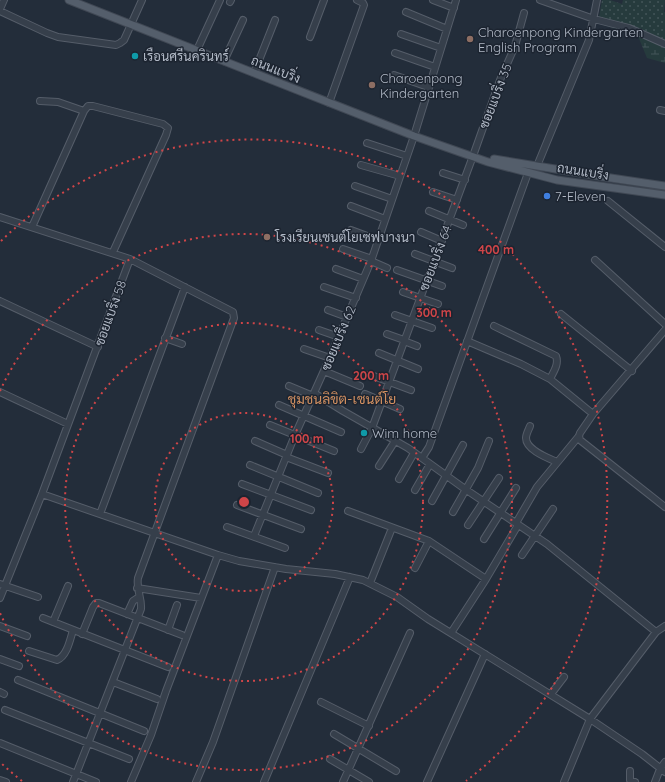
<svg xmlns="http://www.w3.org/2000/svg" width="665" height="782" font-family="Quicksand,Sarabun,sans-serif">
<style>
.grass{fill:url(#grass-dots)}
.wetland{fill:url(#wetland-marsh)}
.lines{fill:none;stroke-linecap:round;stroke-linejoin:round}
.minor-casing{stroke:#555d69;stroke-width:8}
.major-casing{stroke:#404854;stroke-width:9}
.minor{stroke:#363f4b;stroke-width:6}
.major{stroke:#545e6b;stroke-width:7}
.ring{fill:none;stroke:#cf4548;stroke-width:2;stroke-dasharray:2 4}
.education-dot{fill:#8d6e63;stroke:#1c2430;stroke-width:1.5}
.culture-dot{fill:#0f9aa8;stroke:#1c2430;stroke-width:1.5}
.shop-dot{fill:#3f7fe0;stroke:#1c2430;stroke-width:1.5}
.labels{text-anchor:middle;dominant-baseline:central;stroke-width:3;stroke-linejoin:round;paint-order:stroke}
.poi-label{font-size:13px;fill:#b2bac7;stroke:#1c2430;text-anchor:start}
.street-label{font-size:13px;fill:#b2bac7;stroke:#1c2430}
.neighbourhood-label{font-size:14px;fill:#d29061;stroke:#1c2430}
.centre{fill:#cf4548;stroke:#1c2430;stroke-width:2}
.ring-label{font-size:12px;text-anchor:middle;font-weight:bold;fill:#cf4548;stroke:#1c2430;stroke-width:3;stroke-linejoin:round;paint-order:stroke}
</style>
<defs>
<pattern id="grass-dots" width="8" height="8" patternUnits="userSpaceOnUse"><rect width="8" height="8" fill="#263b3d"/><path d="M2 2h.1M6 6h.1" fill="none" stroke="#435558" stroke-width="1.8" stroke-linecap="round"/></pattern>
<pattern id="wetland-marsh" width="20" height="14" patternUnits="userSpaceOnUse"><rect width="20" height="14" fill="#263b3d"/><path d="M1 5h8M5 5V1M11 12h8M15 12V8" fill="none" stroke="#435558"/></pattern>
</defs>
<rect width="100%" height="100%" fill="#232d3a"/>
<path class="grass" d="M602,0H610L622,4L623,0H665L664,12H665V46L598,23Z"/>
<path class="wetland" d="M638,36L665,46V63L647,58Z"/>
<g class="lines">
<g class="minor-casing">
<path id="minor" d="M433,0L454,8
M540,0L594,19L629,28L665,44
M230,2L231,0
M0,9L4,0
M0,11L47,33L58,37L116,45L120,43L124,40L142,0
M406,12L447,29
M401,34L441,48
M310,37L324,0
M197,50L220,0
M395,53L435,67
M224,61L243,20
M254,73L275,20
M394,75L428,87
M40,101L58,102L84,111
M329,103L364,5L363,3L357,0
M660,110L665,111
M367,143L407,156
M361,165L400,176
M537,166L589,40L597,0
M443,173L465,180
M355,186L392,199
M433,192L457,200
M608,201L665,247
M351,206L385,219
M429,211L463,225
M0,217L130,259L42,494L0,598
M32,227L84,111L88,106H93L163,124L168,128L166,135L113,252
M351,230L378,240
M421,232L442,241
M343,249L372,259
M415,254L452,268
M595,260L665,324
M371,261L387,268
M336,269L363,279
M397,270L442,286
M324,287L356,298
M403,292L438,304
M0,301L98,347
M328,310L347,317
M561,314L632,371
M395,315L432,328
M494,326L556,356C559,364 554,371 550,379
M319,330L339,337
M387,334L404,340
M165,338L182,344
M404,341L417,346
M467,341L521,364L550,379L593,414
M304,349L330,358
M379,353L418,369
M324,371L360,386
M371,375L411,390
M289,386L313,396
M0,392L68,424
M314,393L343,411L408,448L465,489L547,544L656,632
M365,394L400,409
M279,405L341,432
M270,425L334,451
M530,426C529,429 526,434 526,438C526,450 548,458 557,462
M579,436L580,440L665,507
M255,441L287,455
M361,449L372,428L473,156L500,80L515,46L524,13
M286,457L328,473
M422,458L429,447L528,173
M250,465L318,493
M379,466L395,441
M399,479L414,453
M242,484L311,510
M415,490L430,464
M42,494L218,555L239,561L286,569L335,574L363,580L397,597L428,619L590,719L642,754L665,772
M432,501L463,445
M237,505L301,529
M348,511L429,541L486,579
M453,512L478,468L489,441
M100,514L185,287
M516,523L537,487L579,436L580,433L593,414L665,330
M468,525L499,478
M227,527L285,548
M254,536L295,435L327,364L371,261L414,136L456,0
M484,539L516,488
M522,555L553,509
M415,568L429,541
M370,583L392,528
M0,584L38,597
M137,588L201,598
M127,614L133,601L139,597
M43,618L168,667
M53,622L68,586
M0,626L27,636
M168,630L177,605
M451,633L486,579L518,525
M82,634L93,607L96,603H99L182,635
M29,651L57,660C67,656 70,640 73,630
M0,659L19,666
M18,680L144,731
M113,682L157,699
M0,692L4,694
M551,694L564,677
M321,702L369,726
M5,710L129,759
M334,734L396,771
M0,743L96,782
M330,759L369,782
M630,771V780L635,782
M0,780L6,782
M73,782L141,609C142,598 136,590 138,578L234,318L233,312L130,259
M131,782L151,735L166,691L218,555
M196,782L213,742L275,567
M264,782L350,577
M343,782L410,633
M427,782L485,654
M564,782L590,719L656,632L665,626
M655,782L660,769L665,762"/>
</g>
<g class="major-casing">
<path id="major" d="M69,0L414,136L488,162L557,180L665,195
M494,159L604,177L665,186"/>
</g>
<use href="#minor" class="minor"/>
<use href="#major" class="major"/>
</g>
<g class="ring">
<circle cx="244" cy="502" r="89"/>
<circle cx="244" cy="502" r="179"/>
<path d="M0 391A268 268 0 1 1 0 613"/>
<path d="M22 781A357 357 0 0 1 1 763M1 241A357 357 0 1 1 466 781"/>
</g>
<g class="education-dot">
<circle cx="470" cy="39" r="4"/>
<circle cx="372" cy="85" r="4"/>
<circle cx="267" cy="237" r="4"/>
</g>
<g class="culture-dot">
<circle cx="135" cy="56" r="4"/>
<circle cx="364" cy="433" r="4"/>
</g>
<circle class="shop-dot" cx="547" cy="196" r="4"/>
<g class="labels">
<g class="poi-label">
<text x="478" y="32">Charoenpong Kindergarten<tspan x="478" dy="15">English Program</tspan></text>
<text x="143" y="56">เรือนศรีนครินทร์</text>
<text x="380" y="78">Charoenpong<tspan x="380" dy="15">Kindergarten</tspan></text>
<text x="555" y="196">7-Eleven</text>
<text x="275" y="237">โรงเรียนเซนต์โยเซฟบางนา</text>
<text x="372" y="433">Wim home</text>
</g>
<g class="street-label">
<text transform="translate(276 69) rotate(22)">ถนนแบริ่ง</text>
<text transform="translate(495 96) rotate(-69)">ซอยแบริ่ง 35</text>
<text transform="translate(583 171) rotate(9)">ถนนแบริ่ง</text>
<text transform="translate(435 258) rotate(-69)">ซอยแบริ่ง 64</text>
<text transform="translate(110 313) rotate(-70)">ซอยแบริ่ง 58</text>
<text transform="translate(338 338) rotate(-67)">ซอยแบริ่ง 62</text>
</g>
<g class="neighbourhood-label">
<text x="342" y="399">ชุมชนลิขิต-เซนต์โย</text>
</g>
</g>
<circle cx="244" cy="502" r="6" class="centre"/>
<g class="ring-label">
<text x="496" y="254">400 m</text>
<text x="434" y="317">300 m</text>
<text x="371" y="380">200 m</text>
<text x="307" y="443">100 m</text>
</g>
</svg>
